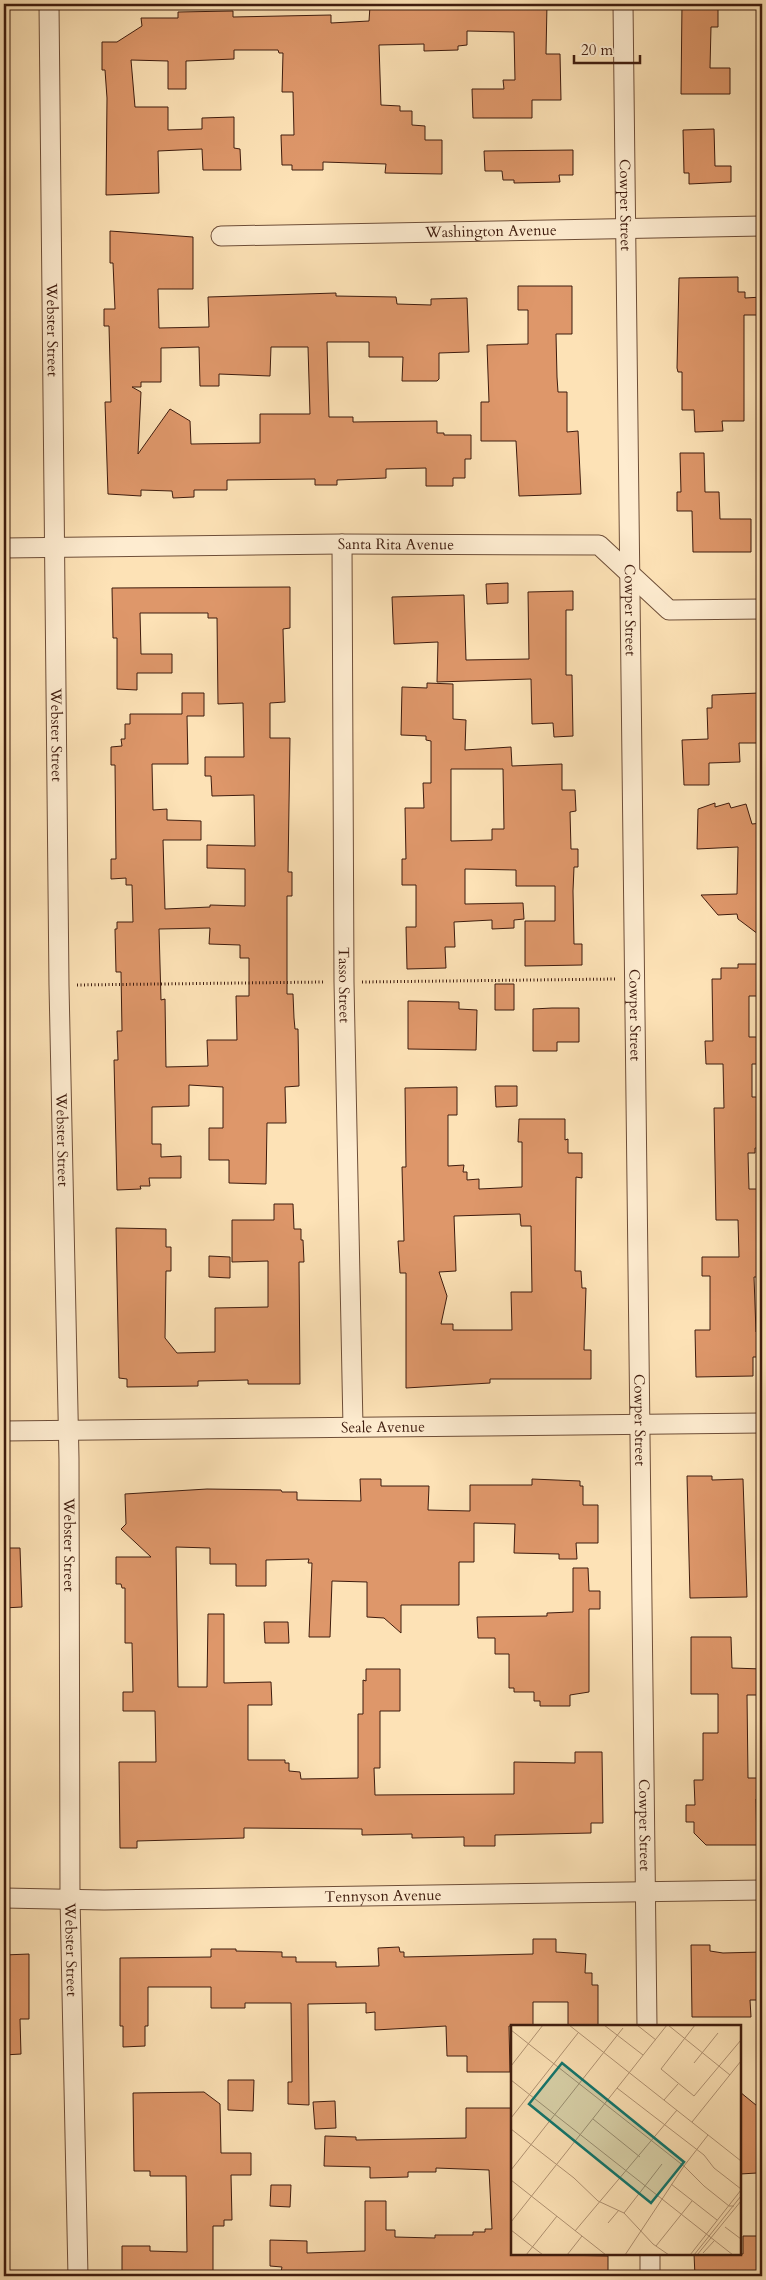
<svg xmlns="http://www.w3.org/2000/svg" width="766" height="2280" font-family="Cardo,serif">
<style>
.building{fill:#de976a;stroke:#3f1c0e;fill-rule:evenodd}
.lines{fill:none;stroke-linecap:round;stroke-linejoin:round}
.street-casing{stroke:#6e4e38;stroke-width:21}
.path{stroke:#3f1c0e;stroke-width:3;stroke-dasharray:1 2.5;stroke-linecap:butt}
.street{stroke:#feecd0;stroke-width:19}
.labels{text-anchor:middle;dominant-baseline:central;stroke-width:4;stroke-linejoin:round;paint-order:stroke}
.street-label{font-size:15px;fill:#3f1c0e;stroke:#feecd0}
.inset-road{fill:none;stroke:#b19373;stroke-width:1}
.view{fill:#0f766e;fill-opacity:0.15;stroke:#0f766e;stroke-width:2.5}
.inset-edge{fill:none;stroke:#3f1c0e;stroke-width:2.5}
</style>
<rect width="100%" height="100%" fill="#fde2b6"/>
<filter id="stains"><feTurbulence type="fractalNoise" baseFrequency=".004" numOctaves="4"/><feColorMatrix values="0 0 0 0 .2 0 0 0 0 .09 0 0 0 0 .02 0 0 0 .5 -.17"/></filter>
<radialGradient id="worn" r=".72"><stop offset=".6" stop-color="#630" stop-opacity="0"/><stop offset="1" stop-color="#630" stop-opacity=".3"/></radialGradient>
<path class="building" d="M443,4H547L546,54H560L561,100H532V118H473L472,89H504L503,80H515L514,32L467,31V45L458,46V50L424,51V44L379,45L381,105L400,106V111H412V125L425,126V140H442V174L385,173L386,164L323,162V170H292V165H282L281,135H294L293,92H282L283,53H279L278,50H234V59L186,61V89H168V61L131,60L135,107H168V130L202,129V118L234,117V148L240,149L241,170H203L202,149L158,151L159,193L106,195L107,98L105,70H102V42H117L142,26L141,18H178V12L233,11V17L331,15V23L369,21L370,6Z
M682,4H718V27H711L710,68H730V94H681Z
M714,129L715,166H731V182L689,184V173H684L683,130Z
M573,150V175H559L560,182L514,183V180H503L502,171H485L484,151Z
M110,231L193,237V289H158L159,328L209,327L208,297L336,293V296L396,297L397,304L431,305V299L467,298L469,352L439,353V379L437,381H402L403,357H369V342H327L329,417H353V422L437,421V433H444V435H471V459H465V478H453V486H426V468L386,469V478L337,480V485H315V479L227,480V490H194V497L173,498L172,491L141,490V496L108,494L105,402H111L109,326H104V309H115L113,263H110ZM199,347L200,386H219V374L270,376L271,347H308L310,414H260V443L191,444L190,421L170,409L138,454L141,392L132,387H141V382H161V348Z
M738,277V292H745V298L762,297V315H744V421H722L723,431L695,432L694,410H682V372H678L677,368L679,278Z
M518,286H572V334H556L557,377L558,392H567V432L578,431L581,494L519,496L516,441H481V402H489L487,345L528,344V310H518Z
M680,453H704L705,492H719L720,519H751V552H693L692,511H677V492H681Z
M508,583V603L487,604L486,584Z
M290,587V628L283,629L285,702L270,703V738H290L288,872H292V896H287V994H293L294,1018L295,1029H298L299,1086L285,1087L286,1123H267L266,1184L229,1183V1160H209V1128H223V1087L189,1085V1106L152,1107V1144H161V1157L181,1156V1178H149L150,1186H140L141,1189L117,1190L114,1060H118L117,1031H122L121,972H116L115,929H117V922H133L132,885H126V878L111,879V859H116L115,765H111V747L122,746L121,739H125V724H130V714H182V693H204V716H187L188,764H152L153,810L167,809V820L201,821V840H163L165,909L210,907V905L245,906V869L207,868V845L255,846L254,795L212,796L211,776H205V757H244L243,703L218,704L217,618H208V613H140L141,654H172V673H137V690L117,689V638H113L112,588ZM210,928L209,944L240,945V958H249V996H236L237,1040H207L208,1066L166,1067L165,999L161,1000L159,929Z
M573,591V610H566V675H572L573,736L554,737L553,723L532,724L531,679L437,682L438,642L394,644L392,597L464,595L466,660L529,659L528,592Z
M427,683L453,684V719L466,720L465,750L511,747L512,766L562,764V790H575L576,811L570,812L571,849H578V867H574L573,891L574,944H582V965L525,966V921H555V886H516V870L465,869V904L523,903L524,919L514,920V928L492,929V920L454,922L455,947H445L446,968L407,969L406,927H416V885H402V859H406L405,808H424L423,783H431V741L426,740V736L401,735L402,687L427,688ZM451,769H503L504,829H492V840L451,841Z
M759,693V698L762,697V743H739L740,762L709,763V785H684L682,740L708,739L707,708H712V695Z
M715,803V807L729,803L731,808L746,804L752,824L762,823V905L759,915L758,934L738,919L737,914L718,915L701,895L737,894L738,847L697,849L698,809Z
M738,964H762V996H749V1037H762V1064H752V1097H762V1148H755V1153H748L749,1189H762V1277H754L756,1332H762V1357H753V1376L696,1377L695,1330H710V1276H702V1257H739L738,1220H716L714,1108H724L723,1064H706L705,1041H713L712,979H721V968H738Z
M495,984H514V1010H495Z
M408,1001L459,1002V1009L477,1010L476,1050L408,1049Z
M552,1008H579V1042H557V1051H533V1009Z
M495,1086H517V1106L496,1107Z
M457,1087V1115H448V1166L464,1165L463,1172H467V1180L479,1179V1189L522,1187V1142H518L519,1119H565V1140L568,1139V1153H582V1178L576,1177L575,1271H581L582,1288H586L584,1350H591V1379H490V1383L406,1388V1273H400L398,1241H404L402,1167H406L405,1088ZM520,1214L521,1226H531L532,1292H511L512,1330H453V1324H441L447,1296L439,1272L456,1271L454,1216Z
M274,1204H293L294,1229H301V1240H303L304,1262H299L300,1384H248V1380L198,1381V1386L127,1387V1379L119,1378L116,1228L166,1229V1247H171V1271H166L165,1338L177,1353L215,1352V1308L268,1307V1261L232,1262V1220H274Z
M209,1256L230,1257V1278L209,1277Z
M687,1476H712V1480L743,1479L747,1597L690,1598Z
M360,1479H381V1486H429L428,1510L470,1511V1485H532V1479L580,1481V1486H583V1505H598V1543H576L577,1559H559V1554L514,1553L515,1524L474,1523V1562H459V1605H401V1633L384,1618L367,1617V1582L332,1581L330,1637H309L312,1563H308L309,1559L266,1560V1586H236V1564H210V1548L176,1547L178,1687H207L208,1614H224V1683L271,1682L272,1705H248V1760H285V1763H289V1771L300,1772L301,1779L358,1778V1714H363V1680L366,1681V1669H400V1711H380V1768H374L375,1795L514,1794V1762L575,1763V1752H602L603,1823H591V1833L495,1835V1846H464V1837L412,1838V1834L362,1835V1829L244,1828V1838L137,1841V1848H120L119,1762H156L155,1711H123V1692H133L132,1643H125V1588H122L121,1584H116V1557H151L121,1529L126,1524L125,1494L207,1489L281,1490L282,1492H297V1500L361,1501Z
M4,1548H20L22,1607L4,1608Z
M573,1568H588L589,1591H600V1609H589V1692L570,1695V1706H540V1701H534V1692H514V1688H509V1654H495V1638H478L477,1617L547,1616V1613L573,1612Z
M264,1622H288L289,1643H265Z
M691,1637H731L732,1668L762,1669V1695H747L748,1778H762V1799H756L757,1845H706L694,1833V1822H686V1805H695L694,1780H703V1733H718V1694H691Z
M533,1939H556V1952L586,1954L585,1973H592V1985H598V2026H568V2002H533V2026H509L510,2072H467V2056H447L446,2026L375,2030V2012L366,2013V2003L308,2004L309,2105L288,2104V2082H292L291,2003H245V2008H211V1987H148V2026H145V2046L123,2047V2026H120V1958L211,1957V1949H236V1951L282,1952V1957H296V1962H336V1967L379,1966L378,1948L399,1947L400,1952H404V1957L533,1954Z
M691,1945H710V1951L723,1953L762,1952V2000H750L751,2017H692Z
M29,1954V2019H20L21,2054L4,2055V1955Z
M228,2080H254L253,2111L228,2110Z
M204,2092L220,2104L221,2153H251V2175H231L232,2220H224V2226H213V2271H164V2276H122V2246H150V2251L187,2252L186,2176H150V2171H134L133,2093Z
M740,2092L762,2110L757,2120V2173L740,2174Z
M335,2101L336,2128L315,2129L313,2102Z
M466,2108H512V2254L608,2256V2276H289V2272H281L282,2267L270,2266V2240L307,2241V2253L365,2251V2201H386V2230H395V2237L435,2238V2235H473V2232H485V2229H492L489,2170L436,2168V2172H408V2177L370,2178V2167L324,2166L325,2136L356,2137V2140L466,2138Z
M271,2185H291L290,2207L270,2206Z
M743,2236H762V2276H695L694,2254H743Z"/>
<g class="lines">
<g class="street-casing">
<g id="street">
<path id="s1" d="M49,4L59,985L69,1459L70,1898L78,2276"/>
<path id="s2" d="M623,4L647,2026"/>
<path id="s3" d="M221,236L762,226"/>
<path id="s4" d="M342,544L344,982L353,1427"/>
<path id="s5" d="M4,548L342,544L599,545L669,610L762,609"/>
<path id="s6" d="M4,1431L762,1423"/>
<path id="s7" d="M4,1898L104,1900L762,1890"/>
<path d="M650,2254V2276"/>
</g>
</g>
<path class="path" d="M362,982L616,979
M77,985L324,982"/>
<use href="#street" class="street"/>
</g>
<g class="labels">
<g class="street-label">
<text stroke="none"><textPath href="#s2" startOffset="201">Cowper Street</textPath></text>
<text stroke="none"><textPath href="#s3" startOffset="270">Washington Avenue</textPath></text>
<text stroke="none"><textPath href="#s1" startOffset="326">Webster Street</textPath></text>
<text stroke="none"><textPath href="#s5" startOffset="392">Santa Rita Avenue</textPath></text>
<text stroke="none"><textPath href="#s2" startOffset="606">Cowper Street</textPath></text>
<text stroke="none"><textPath href="#s1" startOffset="731">Webster Street</textPath></text>
<text stroke="none"><textPath href="#s4" startOffset="441">Tasso Street</textPath></text>
<text stroke="none"><textPath href="#s2" startOffset="1011">Cowper Street</textPath></text>
<text stroke="none"><textPath href="#s1" startOffset="1136">Webster Street</textPath></text>
<text stroke="none"><textPath href="#s2" startOffset="1416">Cowper Street</textPath></text>
<text stroke="none"><textPath href="#s6" startOffset="379">Seale Avenue</textPath></text>
<text stroke="none"><textPath href="#s1" startOffset="1541">Webster Street</textPath></text>
<text stroke="none"><textPath href="#s2" startOffset="1821">Cowper Street</textPath></text>
<text stroke="none"><textPath href="#s7" startOffset="379">Tennyson Avenue</textPath></text>
<text stroke="none"><textPath href="#s1" startOffset="1946">Webster Street</textPath></text>
</g>
</g>
<g transform="translate(511 2025)">
<rect width="230" height="230" fill="#fde2b6"/>
<path class="inset-road" d="M58,0L230,136M93,0L132,30M126,0L145,15M157,0L219,50M184,0L150,44L183,71L230,15M0,5L174,142L193,161L218,181H223M183,38L207,8M0,41L32,0M0,55L222,230M106,63L193,130L203,143L230,164M153,75L167,59M0,93L67,8M82,94L129,132M181,97L230,36M0,104L63,153L87,176L113,188L142,219L158,230M0,145L112,3M0,155L95,230M160,159L206,195M113,188L151,139M0,197L156,0M97,198L108,185M214,202L230,214M0,205L32,230M64,206L166,85M145,221L181,176M192,228L203,216M15,230L46,191M56,230L71,211M114,230L173,141L197,110M179,230L230,165M183,230L230,171M186,230L230,176"/>
<path class="view" d="M51,38L173,137L140,178L18,79Z"/>
<rect width="230" height="230" class="inset-edge"/>
</g>
<rect width="766" height="2280" fill="none" stroke="#fde2b6" stroke-width="20"/>
<rect x="5" y="5" width="756" height="2270" fill="none" stroke="#3f1c0e" stroke-width="2.5"/>
<rect x="10" y="10" width="746" height="2260" fill="none" stroke="#3f1c0e"/>
<path d="M574 55v8h66v-8" fill="none" stroke="#3f1c0e" stroke-width="2.5"/>
<text x="581" y="55" font-size="15" fill="#3f1c0e" stroke="#feecd0" stroke-width="4" paint-order="stroke">20 m</text>
<rect width="100%" height="100%" filter="url(#stains)"/>
<rect width="100%" height="100%" fill="url(#worn)"/>
</svg>
